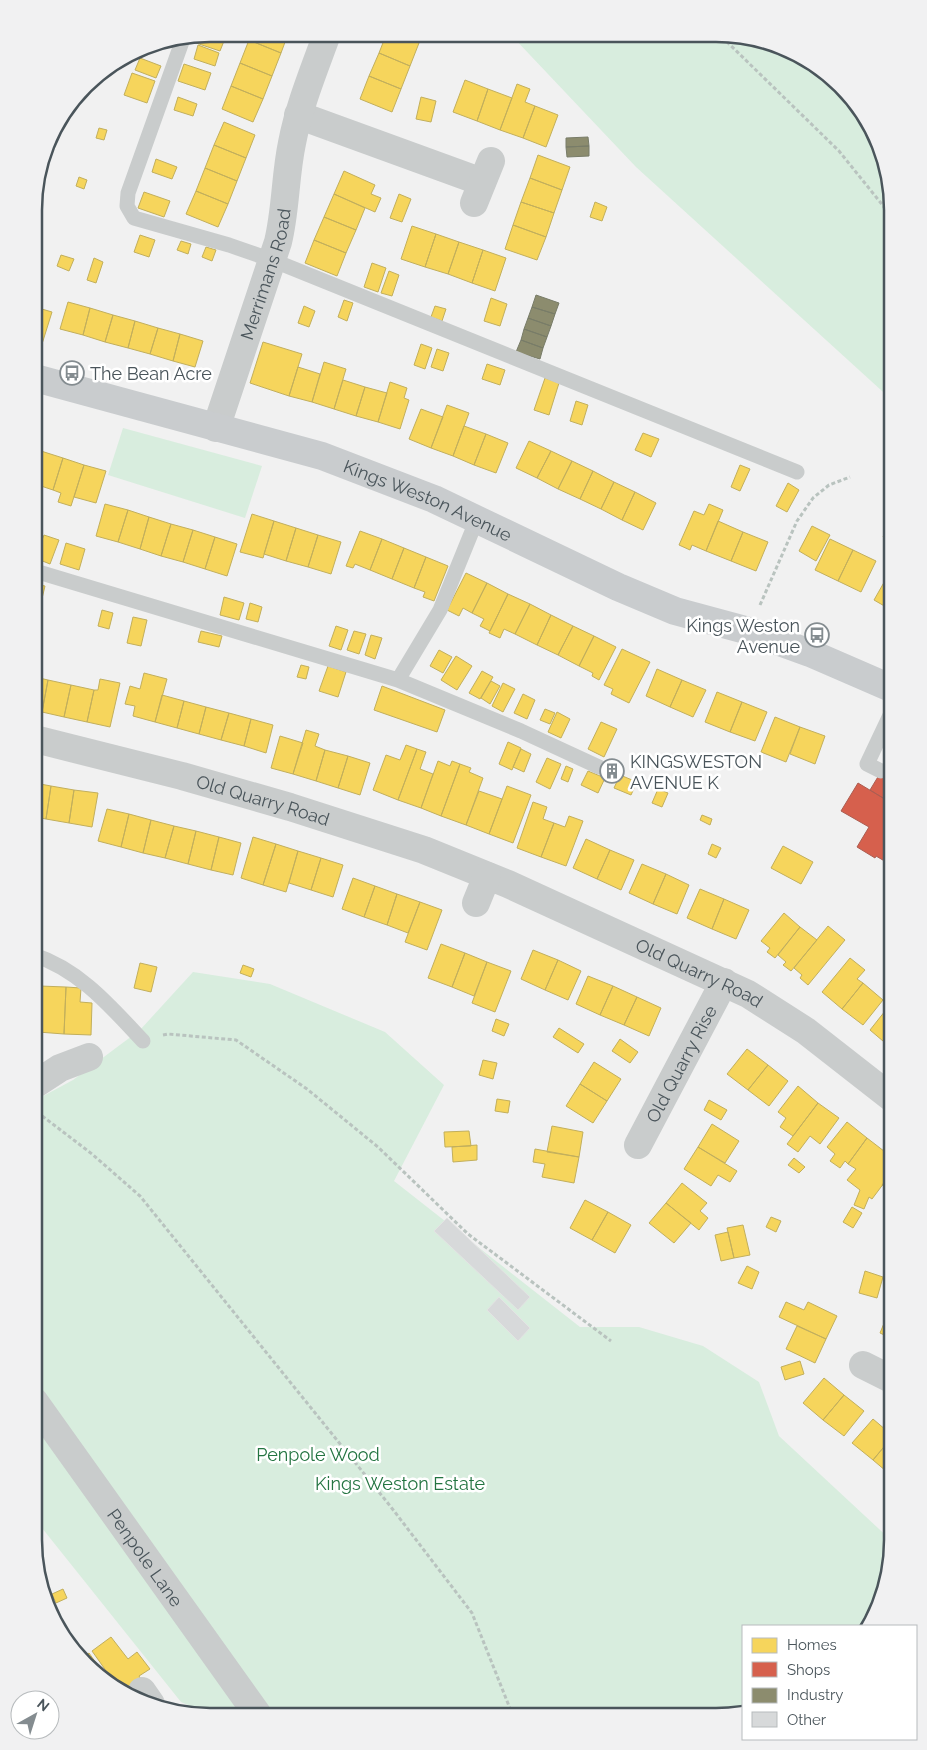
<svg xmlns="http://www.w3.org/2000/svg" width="927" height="1750" font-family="Raleway,sans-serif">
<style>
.green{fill:#d8edde}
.homes{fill:#f6d55c;stroke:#c2af5c}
.shops{fill:#d6604d;stroke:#ac5d51}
.industry{fill:#8c8c6e;stroke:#787c68}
.building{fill:#d7d9da;stroke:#e3e3e3}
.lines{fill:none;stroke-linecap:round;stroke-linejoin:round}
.path{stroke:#b9c3bf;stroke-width:3;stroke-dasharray:4 2.5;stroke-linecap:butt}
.lane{stroke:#c9cccc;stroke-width:15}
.street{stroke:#c9cccc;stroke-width:28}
.secondary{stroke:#c9ccce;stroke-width:28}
.labels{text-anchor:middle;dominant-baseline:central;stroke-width:5;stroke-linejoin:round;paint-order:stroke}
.street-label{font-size:18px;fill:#4a555b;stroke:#fff}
.poi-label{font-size:18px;fill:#4a555b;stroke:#fff;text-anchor:start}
.park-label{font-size:18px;fill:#237441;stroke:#fff}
.rim{fill:none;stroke:#4a555b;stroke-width:2.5}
</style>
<rect width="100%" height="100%" fill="#f1f1f1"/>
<path class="green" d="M512,36L750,37L833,78L884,154L893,211V401L636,167Z
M123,428L262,466L245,518L108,475Z
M193,972L270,984L385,1032L444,1085L394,1181L580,1327H639L703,1346L759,1382L779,1436L893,1542V1551L880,1607L869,1626H743V1712L716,1716L211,1715L181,1702L34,1518V1101L73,1080L140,1030Z"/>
<path class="homes" d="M251,34H288L281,53L249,40Z
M206,35L224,41L220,51L196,43L198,36Z
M386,35H398L419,43L410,66L379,53Z
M398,35H423L419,43Z
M249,40L281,53L272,76L240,63Z
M170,42L168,48L158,44Z
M198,45L219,53L215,66L194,59Z
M379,53L410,66L401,89L369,76Z
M140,58L161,66L156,78L135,70Z
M240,63L272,76L263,99L231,86Z
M184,64L211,73L205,90L178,81Z
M132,73L155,81L147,103L124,95Z
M369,76L401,89L392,112L360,99Z
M465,80L488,89L477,121L453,112Z
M517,84L530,89L525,102L535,106L523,138L500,130Z
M231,86L263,99L253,122L222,109Z
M488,89L512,98L500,130L477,121Z
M178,97L197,104L193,116L174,110Z
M421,97L436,101L431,122L416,119Z
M535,106L558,115L546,147L523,138Z
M224,122L255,135L246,158L214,145Z
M99,128L107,130L104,140L96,138Z
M214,145L246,158L237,181L205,168Z
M46,154H47L40,177L39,176Z
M538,155L570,167L562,190L530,178Z
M156,159L177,167L172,179L152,172Z
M205,168L237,181L228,204L196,191Z
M344,171L375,185L371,194L381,198L375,212L334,194Z
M79,177L87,180L84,189L76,186Z
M530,178L562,190L554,213L521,202Z
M196,191L228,204L218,227L186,214Z
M144,192L170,201L164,217L138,208Z
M334,194L365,208L356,230L324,217Z
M399,194L411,199L402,222L390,218Z
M521,202L554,213L546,237L513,225Z
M595,202L607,207L602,221L590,217Z
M324,217L356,230L346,253L314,240Z
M513,225L546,237L537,260L505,249Z
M412,226L436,234L425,267L401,259Z
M436,234L459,242L448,274L425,267Z
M140,235L155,240L149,257L134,252Z
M314,240L346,253L337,276L305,263Z
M181,241L191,244L188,254L177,250Z
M459,242L483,250L472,283L448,274Z
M206,247L216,250L212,261L202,257Z
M483,250L506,258L495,291L472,283Z
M61,255L74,259L69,271L57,266Z
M94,258L103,262L96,283L87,280Z
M372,263L386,268L378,292L364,287Z
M389,271L399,275L392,296L381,293Z
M491,298L507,304L500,326L484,321Z
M344,300L353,303L347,321L338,317Z
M68,302L90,308L83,335L60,329Z
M304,306L315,311L309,327L298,323Z
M435,306L446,309L442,321L431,317Z
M35,307L52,312L42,344L35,342Z
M90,308L113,315L105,342L83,335Z
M113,315L135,321L128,348L105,342Z
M135,321L158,328L150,354L128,348Z
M158,328L180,334L173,361L150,354Z
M180,334L203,341L195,367L173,361Z
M263,342L302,354L289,396L250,383Z
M421,344L432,348L425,369L414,365Z
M437,349L449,353L443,371L431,367Z
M324,362L346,369L334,409L312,402Z
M487,364L505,370L500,385L482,379Z
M298,367L320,374L312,402L289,396Z
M545,378L559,383L549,415L534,410Z
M343,380L365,387L356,416L334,409Z
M390,382L407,388L404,398L409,400L400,429L378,422Z
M365,387L387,393L378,422L356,416Z
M576,401L588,405L582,425L570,421Z
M447,405L469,413L453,456L431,448Z
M421,409L443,417L431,448L409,439Z
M464,426L486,434L474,465L453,456Z
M643,433L659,439L651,457L635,450Z
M486,434L508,443L496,473L474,465Z
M529,441L551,451L537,478L516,468Z
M35,449L41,451L35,469Z
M41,451L63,458L53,490L35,484V469Z
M551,451L572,461L558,489L537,478Z
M63,458L84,465L71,506L58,502L61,493L53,490Z
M572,461L593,471L580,499L558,489Z
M84,465L106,471L96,503L74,497Z
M740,465L750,469L740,491L731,487Z
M593,471L614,482L601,509L580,499Z
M614,482L635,492L622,520L601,509Z
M788,483L799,490L787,512L776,506Z
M635,492L656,503L643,530L622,520Z
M105,504L128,510L118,542L96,536Z
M709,504L723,510L706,551L692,545L690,550L679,545L694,511L704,515Z
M128,510L149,517L140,549L118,542Z
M252,514L274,521L263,558L240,552Z
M149,517L171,524L161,556L140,549Z
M893,518V542L883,537Z
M274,521L296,528L286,561L264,554Z
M718,521L743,532L731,561L706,551Z
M171,524L193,530L183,562L161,556Z
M812,526L830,535L816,561L799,551Z
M296,528L318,535L308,567L286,561Z
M193,530L215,537L205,569L183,562Z
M360,531L382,539L370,570L355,564L353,568L346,566Z
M743,532L768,542L756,571L731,561Z
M44,535L59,540L50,564L35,558Z
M318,535L341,542L331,574L308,567Z
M215,537L237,544L227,576L205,569Z
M382,539L404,548L392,579L370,570Z
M830,539L853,550L838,581L815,570Z
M66,543L85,549L79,570L60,564Z
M404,548L426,557L414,588L392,579Z
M853,550L876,561L861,592L838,581Z
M426,557L448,566L434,601L423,597L425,592L414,588Z
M891,570L893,571V611L874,600Z
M466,573L487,583L472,613L463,608L459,616L447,610Z
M487,583L508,594L490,631L480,626L484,619L472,613Z
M35,584L45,586L40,607L35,605Z
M508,594L530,604L515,634L504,629L500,638L489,633Z
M224,597L244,603L239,620L220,615Z
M250,603L262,607L258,622L246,619Z
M530,604L551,615L537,645L515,634Z
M102,610L113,613L109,629L98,626Z
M551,615L573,626L558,655L537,645Z
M133,617L147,620L141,646L127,643Z
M336,626L348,630L341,650L329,646Z
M573,626L594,636L579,666L558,655Z
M201,631L222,636L219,647L198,642Z
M354,631L366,634L359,654L347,650Z
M371,635L382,638L375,659L365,655Z
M594,636L616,647L599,680L592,676L593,673L579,666Z
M622,649L650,662L629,703L611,694L613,689L604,685Z
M439,650L452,657L443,673L430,666Z
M456,656L472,666L457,690L441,680Z
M301,665L309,667L306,679L297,677Z
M328,666L346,672L338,697L319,691Z
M657,669L682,680L670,707L646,696Z
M482,671L493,677L480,699L469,693Z
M144,673L167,679L155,722L133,716L135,706L125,704L130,686L140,689Z
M35,677L48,680L42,712L35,710Z
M100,679L120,683L110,727L87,722L94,690H98Z
M48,680L71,685L64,717L42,712Z
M682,680L706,690L693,717L670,707Z
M491,681L500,686L490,704L481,698Z
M503,683L515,689L503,712L492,706Z
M71,685L94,690L87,722L64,717Z
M382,686L445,710L437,732L374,710Z
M717,692L742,702L730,732L705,722Z
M523,694L535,700L527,719L514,713Z
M162,695L184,701L177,728L155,722Z
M184,701L206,707L199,734L177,728Z
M742,702L767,712L755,741L730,732Z
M206,707L229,713L221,740L199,734Z
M545,709L555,713L550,724L540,720Z
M557,712L570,719L561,738L548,732Z
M229,713L251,719L244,746L221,740Z
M775,717L800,727L786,762L761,752Z
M251,719L273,725L266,753L244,746Z
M601,722L617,729L604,757L588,749Z
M800,727L825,736L815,764L790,754Z
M306,730L319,734L315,746L325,750L316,781L293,774Z
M280,736L303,743L293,774L271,768Z
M508,742L521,748L512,770L499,764Z
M406,745L417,749L398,800L373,790L386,755L400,760Z
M417,749L426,752L420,769L433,774L421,808L398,800Z
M521,749L531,754L524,772L513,767Z
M325,750L348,756L338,788L316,781Z
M348,756L370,763L360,795L338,788Z
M547,758L561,764L550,789L536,782Z
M438,761L450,766L452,761L460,764L441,816L421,808Z
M610,762L620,768L613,780L603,775Z
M460,764L471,768L469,772L483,778L466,825L441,816Z
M566,766L573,769L568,782L561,779Z
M588,771L605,778L598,793L581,785Z
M620,775L637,782L631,795L614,788Z
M35,783L51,786L46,819L35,817Z
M51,786L74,790L69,823L46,819Z
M507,786L531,795L513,843L489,834Z
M658,789L668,793L662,807L652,803Z
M74,790L98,793L92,827L69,823Z
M479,791L502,799L489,834L466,825Z
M533,802L547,807L543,819L554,823L541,857L517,848Z
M107,809L129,814L121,847L98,841Z
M129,814L151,820L143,853L121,847Z
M702,815L712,819L710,825L700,820Z
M569,816L583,821L566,866L541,857L554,823L565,827Z
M151,820L174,826L165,858L143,853Z
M174,826L196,831L188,864L165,858Z
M196,831L219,837L211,870L188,864Z
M219,837L241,843L233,875L211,870Z
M253,837L276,844L263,885L241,878Z
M586,839L610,850L597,879L573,868Z
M276,844L298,851L286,892L263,885Z
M712,844L721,848L716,858L708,854Z
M783,846L813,862L801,884L771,868Z
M610,850L634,860L621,890L597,879Z
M298,851L321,858L311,890L289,883Z
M321,858L343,865L333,897L311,890Z
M642,864L666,874L653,904L629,893Z
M666,874L689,885L677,914L653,904Z
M353,878L375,886L364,917L342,909Z
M375,886L397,894L387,925L364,917Z
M700,889L724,899L712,929L687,918Z
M397,894L420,902L408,933L387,925Z
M724,899L749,910L736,939L712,929Z
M420,902L442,910L427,950L405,942Z
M784,913L800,927L775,958L767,952L770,948L761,941Z
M828,926L845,940L808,985L800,978L802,975L794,968Z
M800,927L817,940L791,971L783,965L786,962L778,955Z
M441,944L465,953L452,987L428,978Z
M533,950L558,960L545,990L521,979Z
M465,953L487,962L474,996L452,987Z
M850,958L865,970L857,979L863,983L842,1009L822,992Z
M558,960L581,971L568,1000L545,990Z
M487,962L511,971L495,1012L472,1003Z
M140,963L157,967L151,992L134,988Z
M243,965L254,969L251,977L240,973Z
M588,976L613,986L600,1015L576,1004Z
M863,983L883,1000L863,1025L842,1009Z
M40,986L66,987L64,1034L38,1032Z
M613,986L637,997L624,1025L600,1015Z
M66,987L81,988L80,1002L92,1003L91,1035L64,1034Z
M637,997L661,1008L649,1036L624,1025Z
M893,1001V1043L890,1047L870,1030Z
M496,1019L509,1024L504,1036L492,1031Z
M559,1028L584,1044L578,1053L553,1037Z
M620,1039L638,1052L630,1063L612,1051Z
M747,1049L768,1065L748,1090L727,1074Z
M483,1060L497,1063L493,1079L479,1075Z
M594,1062L621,1079L607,1101L580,1084Z
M768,1065L788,1081L769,1106L748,1090Z
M580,1084L607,1101L593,1123L566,1106Z
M798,1086L818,1103L793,1136L780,1127L786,1118L778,1112Z
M497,1099L510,1101L508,1113L495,1111Z
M709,1100L727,1110L721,1120L704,1110Z
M818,1103L839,1118L820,1144L810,1136L798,1152L787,1144Z
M847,1122L867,1138L848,1164L845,1161L840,1168L830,1161L835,1154L827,1147Z
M712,1124L739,1141L725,1163L698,1147Z
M552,1126L583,1132L579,1157L547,1152Z
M469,1131L471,1146L445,1147L444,1132Z
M867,1138L893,1158V1171L872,1199L869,1197L864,1209L854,1205L860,1190L847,1180L856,1169L848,1164Z
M477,1145V1160L453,1162L452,1147Z
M698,1147L737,1171L730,1182L718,1175L711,1186L684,1169Z
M535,1149L579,1157L574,1183L542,1177L545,1164L533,1162Z
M794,1158L805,1167L799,1173L788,1165Z
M893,1171V1191L882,1185Z
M682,1183L707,1203L700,1211L708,1218L699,1230L666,1203Z
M585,1200L608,1212L592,1240L570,1228Z
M666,1203L691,1223L674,1243L649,1223Z
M852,1207L862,1213L853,1228L843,1222Z
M608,1212L631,1225L615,1253L592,1240Z
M771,1217L781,1221L776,1232L766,1227Z
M743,1225L750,1255L734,1258L727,1228Z
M728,1232L734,1258L721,1261L715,1235Z
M747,1266L759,1272L752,1289L738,1283Z
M865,1271L883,1277L877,1298L859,1293Z
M786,1302L804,1310L808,1302L837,1316L826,1339L779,1317Z
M892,1304H893V1339L880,1333Z
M797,1326L826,1339L815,1363L786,1349Z
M800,1361L804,1374L785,1380L781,1367Z
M824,1378L844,1395L823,1420L803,1403Z
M844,1395L864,1411L844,1436L823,1420Z
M873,1419L893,1436L873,1460L852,1443Z
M893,1436V1477L873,1460Z
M35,1546L41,1560L37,1562Z
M44,1584L51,1601L47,1602L43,1596L41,1585Z
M63,1589L67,1598L56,1603L52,1594Z
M111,1637L128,1659L137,1652L150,1669L139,1676L142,1681L133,1685L123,1692L119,1689L92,1651Z
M89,1653L110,1683L94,1672L84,1657Z"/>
<path class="shops" d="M893,752V804L870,790Z
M858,783L893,804V866L876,856L875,858L857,847L869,827L841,811Z"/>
<path class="industry" d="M588,137L589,146L566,147V138Z
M589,146V156L567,157L566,147Z
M536,295L559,303L555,314L532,307Z
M532,307L555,314L551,326L528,318Z
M528,318L551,326L547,337L524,329Z
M524,329L547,337L543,348L521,340Z
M521,340L543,348L540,359L516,352Z"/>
<path class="building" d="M447,1218L530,1297L518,1310L434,1231Z
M499,1297L530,1328L518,1341L487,1310Z"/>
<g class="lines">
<path class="path" d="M722,37L839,151L893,218
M760,605L797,521L813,498L829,485L850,477
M163,1035L168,1034L236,1040L307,1089L378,1147L468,1234L611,1341
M37,1112L92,1154L140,1196L391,1507L472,1613L513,1716"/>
<path class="lane" d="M183,39L128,193L127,206L134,218L229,245L272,260L797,472
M35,571L398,680L521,731L599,767
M398,680L440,610L477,519
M881,771L867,764L893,709
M34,955C80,970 111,1007 143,1041"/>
<g class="street">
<path d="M298,115L482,182"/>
<path d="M474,203L491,161"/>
<path id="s1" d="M216,428L278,242C286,209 285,176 292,143C299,106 314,70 327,34"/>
<path id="s2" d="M35,739L182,776L290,807L424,850L508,884L748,994L806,1031L893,1099"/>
<path d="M476,903L487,876"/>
<path d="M34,1085L60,1068L89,1057"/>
<path id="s3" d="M638,1145L724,982"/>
<path d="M863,1365L893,1380"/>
<path id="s4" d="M34,1401L258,1715"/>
<path d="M142,1691L151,1704"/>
</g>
<path class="secondary" id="s5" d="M35,378L322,456L434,499L618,587L675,611L749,631L810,653L893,689"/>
</g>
<defs>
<g id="bus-ring" transform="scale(1.25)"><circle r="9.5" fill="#fff" stroke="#848c90" stroke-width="1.5"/><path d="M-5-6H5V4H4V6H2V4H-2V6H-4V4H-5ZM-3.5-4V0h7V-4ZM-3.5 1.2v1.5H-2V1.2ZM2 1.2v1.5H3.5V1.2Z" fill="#848c90"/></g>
<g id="building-ring" transform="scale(1.25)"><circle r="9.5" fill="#fff" stroke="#848c90" stroke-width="1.5"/><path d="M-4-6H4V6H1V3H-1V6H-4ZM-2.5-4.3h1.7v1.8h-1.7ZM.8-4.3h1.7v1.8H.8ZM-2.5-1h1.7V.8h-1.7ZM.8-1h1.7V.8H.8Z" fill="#848c90"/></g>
</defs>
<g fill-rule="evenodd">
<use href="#bus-ring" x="72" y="373"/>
<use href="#bus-ring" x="817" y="635"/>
<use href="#building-ring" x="612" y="771"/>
</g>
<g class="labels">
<g class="street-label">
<text stroke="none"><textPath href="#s1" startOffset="162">Merrimans Road</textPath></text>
<text stroke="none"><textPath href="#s5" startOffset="412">Kings Weston Avenue</textPath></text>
<text stroke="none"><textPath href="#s2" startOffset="236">Old Quarry Road</textPath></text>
<text stroke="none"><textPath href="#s2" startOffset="706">Old Quarry Road</textPath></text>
<text stroke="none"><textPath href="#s3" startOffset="92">Old Quarry Rise</textPath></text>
<text stroke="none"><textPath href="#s4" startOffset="192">Penpole Lane</textPath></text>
</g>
<g class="poi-label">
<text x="90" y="373">The Bean Acre</text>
<text x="800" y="625" text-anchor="end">Kings Weston<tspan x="800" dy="21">Avenue</tspan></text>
<text x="630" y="761">KINGSWESTON<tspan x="630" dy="21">AVENUE K</tspan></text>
</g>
<g class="park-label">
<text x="318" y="1454">Penpole Wood</text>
<text x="400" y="1483">Kings Weston Estate</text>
</g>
</g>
<path d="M0 0H927V1750H0ZM210 42H716A168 168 0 0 1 884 210V1540A168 168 0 0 1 716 1708H210A168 168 0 0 1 42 1540V210A168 168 0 0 1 210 42Z" fill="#f1f1f2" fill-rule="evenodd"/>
<path class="rim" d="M210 42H716A168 168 0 0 1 884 210V1540A168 168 0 0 1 716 1708H210A168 168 0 0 1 42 1540V210A168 168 0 0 1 210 42Z"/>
<rect x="742" y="1625" width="175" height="115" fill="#ffffff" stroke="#b7bbbd"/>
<rect x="752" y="1638" width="25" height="15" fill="#f6d55c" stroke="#b7bbbd"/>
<text x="787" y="1650" font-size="15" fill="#4a555b">Homes</text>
<rect x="752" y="1662" width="25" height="15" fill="#d6604d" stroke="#b7bbbd"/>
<text x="787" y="1675" font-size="15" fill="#4a555b">Shops</text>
<rect x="752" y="1688" width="25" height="15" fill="#8c8c6e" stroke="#b7bbbd"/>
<text x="787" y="1700" font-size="15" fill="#4a555b">Industry</text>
<rect x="752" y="1712" width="25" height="15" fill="#d7d9da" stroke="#b7bbbd"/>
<text x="787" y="1725" font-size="15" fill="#4a555b">Other</text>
<g transform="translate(35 1715) rotate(39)"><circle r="24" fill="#ffffff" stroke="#b7bbbd"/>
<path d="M0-4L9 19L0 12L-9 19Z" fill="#848c90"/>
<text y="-8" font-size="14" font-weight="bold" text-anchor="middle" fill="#4a555b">N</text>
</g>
</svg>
